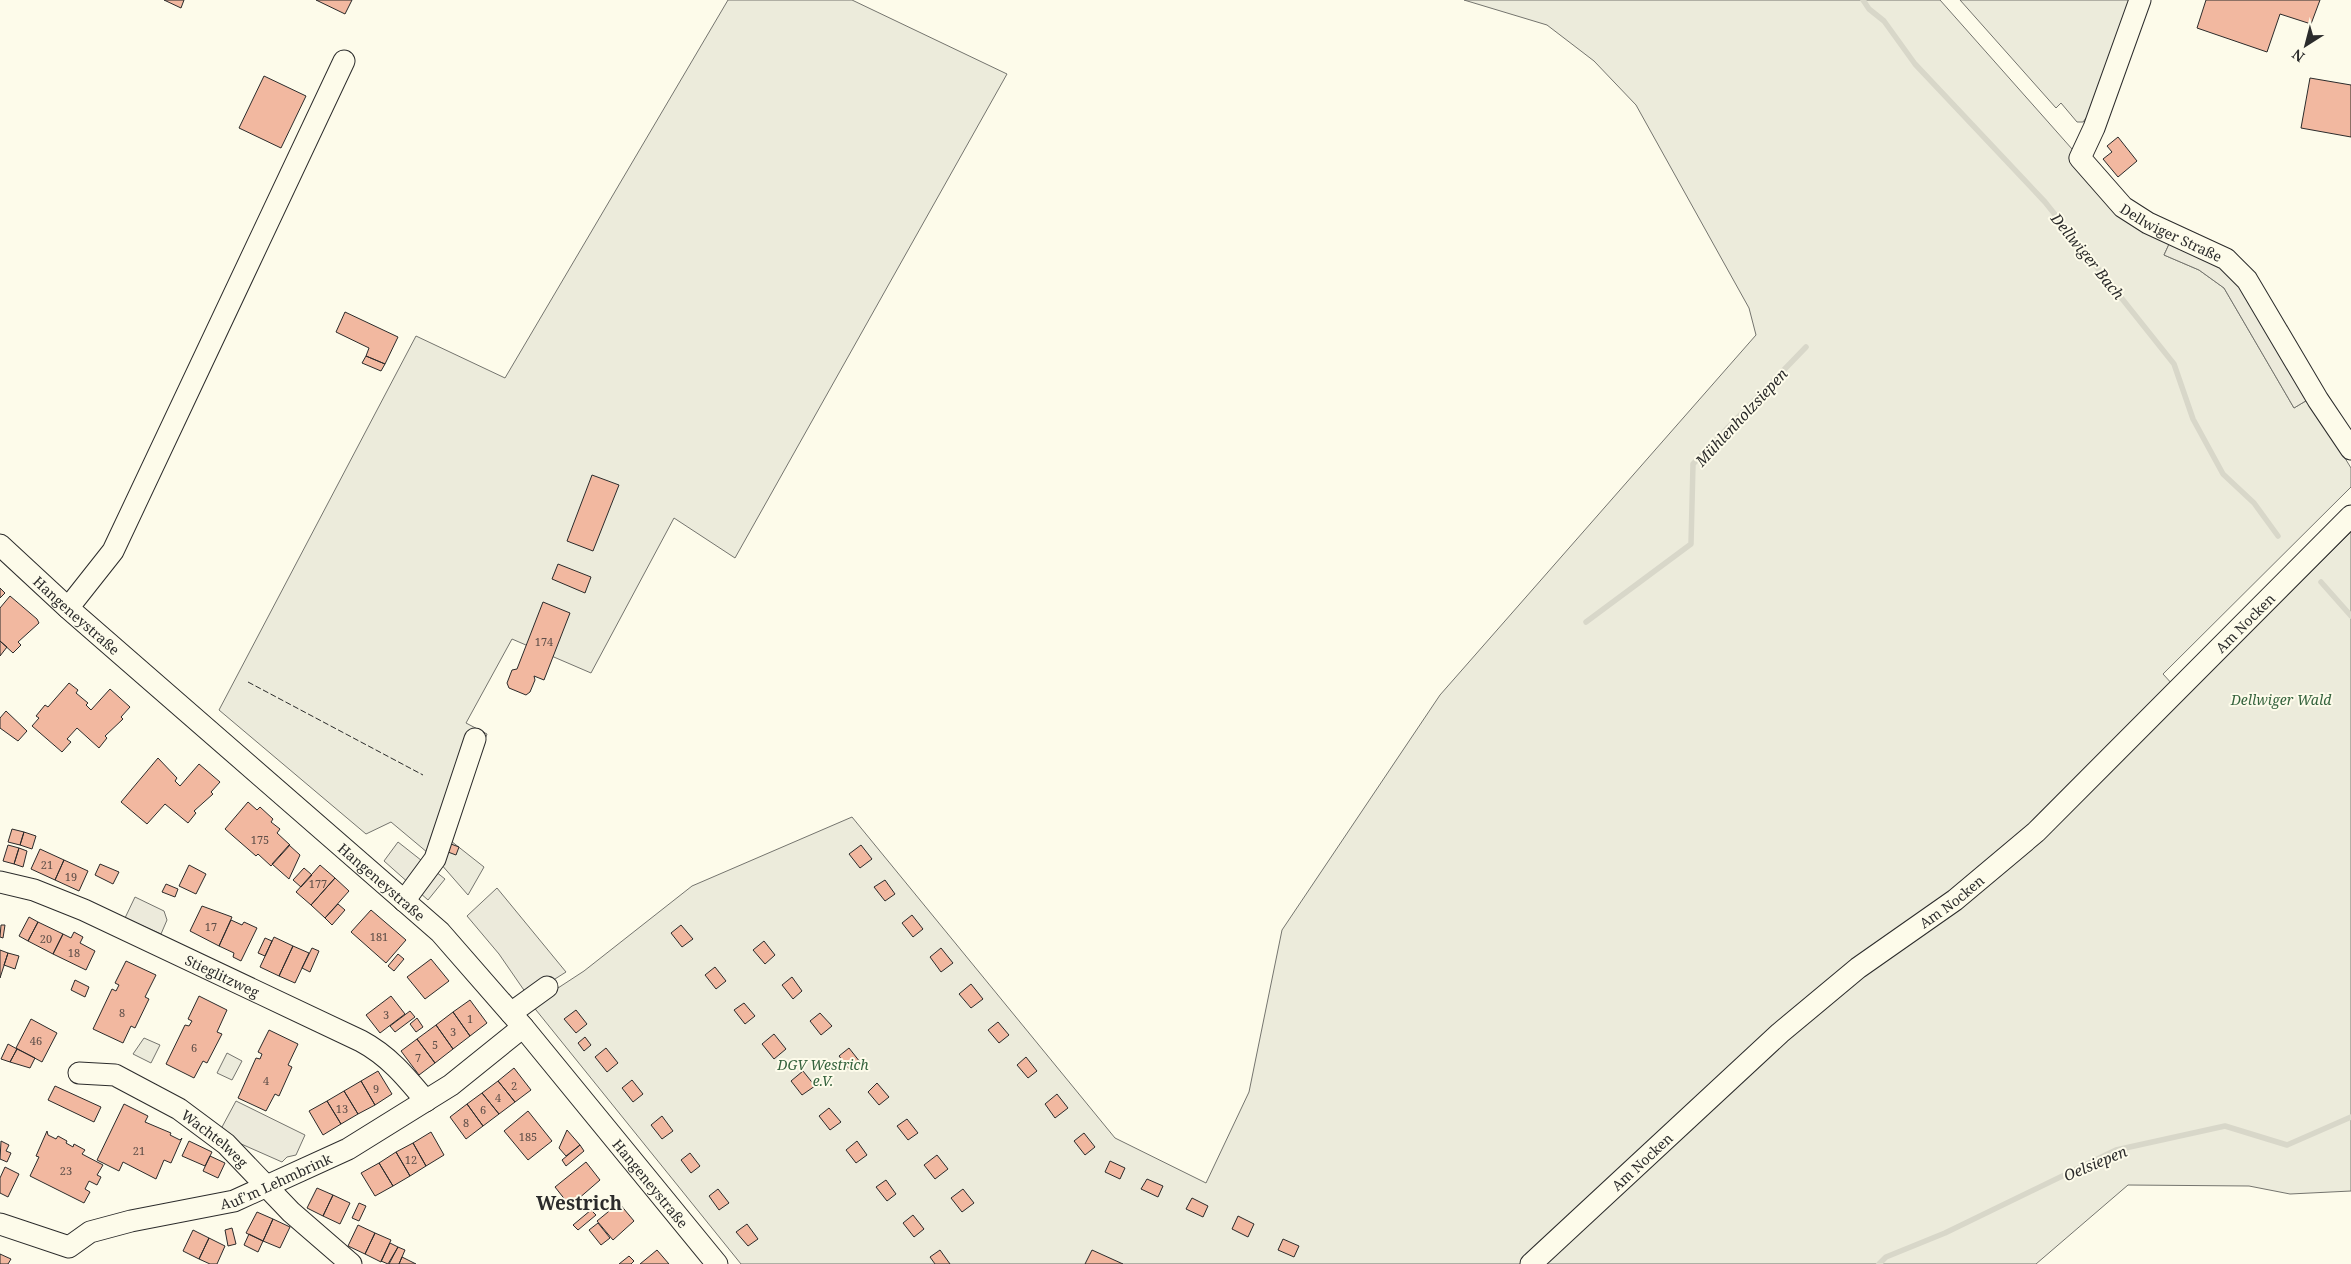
<svg xmlns="http://www.w3.org/2000/svg" width="2351" height="1264" font-family="'Noto Serif',serif">
<style>
.green{fill:#ecebdb;stroke:#74746e}
.parking{fill:#eceadb;stroke:#74746e}
.lines{fill:none;stroke-linecap:round;stroke-linejoin:round}
.stream{stroke:#d8d7c9;stroke-width:5.5}
.building{fill:#f2b8a0;stroke:#2b2b2b}
.minor-casing{stroke:#2b2b2b;stroke-width:23}
.minor{stroke:#fdfbea;stroke-width:21}
.fence{stroke:#2b2b2b;stroke-width:1;stroke-dasharray:6 2.5;stroke-linecap:butt}
.labels{text-anchor:middle;dominant-baseline:central;stroke-width:4;stroke-linejoin:round;paint-order:stroke}
.number-label{font-size:11px;fill:#5d4e48}
.street-label{font-size:14px;fill:#2b2b2b;stroke:#fdfbea}
.park-label{font-size:14px;font-style:italic;fill:#34623c;stroke:#fdfbea}
.water-label{font-size:15px;font-style:italic;fill:#2b2b2b;stroke:#fdfbea}
.district-label{font-size:19px;font-weight:bold;fill:#2b2b2b;stroke:#fdfbea}
</style>
<rect width="100%" height="100%" fill="#fdfbea"/>
<path class="green" d="M728,0H852L1007,74L735,558L674,518L591,673L512,639L466,723L487,734L451,841L484,867L468,895L440,863L391,822L366,834L219,710L416,336L505,378Z
M1464,0H1940L2080,158L2170,242L2164,255L2199,270L2224,288L2294,408L2309,399L2351,468V487L2163,674L2184,697L2351,532V1191L2290,1194L2249,1186L2128,1185L2036,1264H741L532,1005L584,971L692,886L852,817L1115,1138L1206,1183L1249,1092L1282,930L1440,695L1756,335L1749,308L1636,105L1594,61L1547,25Z
M1960,0H2132L2096,105L2083,122H2077L2061,103L2056,108Z
M144,1038L160,1045L151,1063L133,1054Z
M227,1053L242,1061L232,1080L217,1073Z"/>
<path class="parking" d="M2170,242L2228,271L2244,287L2309,399L2294,408L2224,288L2199,270L2164,255Z
M398,842L445,879L428,900L384,861Z
M497,888L566,972L528,996L499,954L467,916Z
M135,897L164,911L167,920L161,934L125,918Z
M236,1101L305,1135L296,1155L287,1157L282,1162L239,1143L222,1127Z"/>
<g class="lines">
<path class="stream" d="M1863,0L1869,9L1884,21L1915,64L2045,202L2174,364L2193,419L2223,474L2254,503L2278,536
M2321,582L2351,616
M1586,622L1691,544L1693,464L1806,347
M1879,1264L1886,1257L1945,1233L2116,1150L2225,1126L2287,1145L2351,1117"/>
</g>
<path class="building" d="M164,0H184L181,8Z
M316,0H352L345,14Z
M2206,0H2320L2311,24L2280,14L2267,52L2197,28Z
M264,76L306,96L281,148L239,128Z
M2310,78L2351,85V137L2301,128Z
M2118,137L2137,161L2118,177L2103,159L2112,152L2107,146Z
M345,312L398,337L385,364L366,356L369,348L336,332Z
M366,356L385,364L381,371L362,363Z
M592,475L619,485L593,551L567,541Z
M558,564L591,577L585,593L552,579Z
M0,588L5,593L0,598Z
M10,596L37,619L39,623L18,642L21,645L13,653L0,641V608Z
M543,602L570,613L544,680L534,676L535,680L530,692L526,695L509,688L507,683L512,670L517,669Z
M0,641L7,647L0,656Z
M69,683L78,690L76,693L88,703L86,705L91,710L110,689L130,707L121,717L123,719L105,736L107,738L99,748L77,728L67,739L71,742L62,752L32,726L39,718L36,716L45,705L48,707Z
M6,711L27,731L18,741L0,728V718Z
M158,758L177,778L175,781L180,786L199,764L220,782L211,792L213,794L194,811L196,813L188,823L165,804L147,824L121,802Z
M248,802L257,810L260,807L273,819L271,822L280,829L277,833L290,845L271,866L258,854L256,856L225,829Z
M12,829L24,832L20,845L8,842Z
M24,832L36,836L32,849L20,845Z
M451,844L459,847L456,855L448,852Z
M8,845L19,848L14,864L3,861Z
M289,845L300,855L289,879L272,864Z
M861,845L872,859L860,868L849,854Z
M19,848L27,851L23,867L14,864Z
M40,849L64,860L55,880L31,869Z
M64,860L88,871L79,891L55,880Z
M100,864L119,872L113,884L95,875Z
M189,865L206,874L196,894L179,886Z
M320,865L335,878L311,905L296,892Z
M304,868L312,875L301,887L293,880Z
M335,878L349,891L325,918L311,905Z
M885,880L895,894L885,901L874,887Z
M166,884L178,889L175,897L162,892Z
M338,904L345,910L332,925L325,918Z
M202,906L232,917L219,946L190,931Z
M371,910L406,940L386,963L351,932Z
M912,915L923,929L913,937L902,923Z
M29,917L38,922L28,941L19,936Z
M231,920L242,925L244,922L257,928L241,961L233,957L234,953L219,946Z
M38,922L63,934L53,954L28,941Z
M1,925H5L3,938L0,937Z
M681,925L693,939L682,947L671,933Z
M74,932L83,937L80,943L95,951L86,970L53,954L63,934L71,938Z
M274,937L293,946L279,976L260,967Z
M265,938L272,941L265,956L258,953Z
M764,941L775,955L765,964L753,950Z
M293,946L309,953L295,983L279,976Z
M312,948L319,951L310,972L302,968Z
M941,948L953,963L941,972L930,957Z
M0,950L8,953L0,978Z
M8,953L19,956L15,969L4,965Z
M398,954L404,959L394,971L388,966Z
M431,959L449,981L425,999L407,977Z
M126,961L156,975L145,997L149,999L135,1028L131,1026L123,1043L93,1029L112,989L116,991L119,985L115,983Z
M715,967L726,981L716,989L705,975Z
M792,977L802,991L793,999L782,985Z
M75,980L89,987L85,997L71,990Z
M971,984L983,999L971,1008L959,994Z
M199,996L227,1010L217,1032L222,1034L207,1063L203,1061L194,1078L166,1064L185,1025L189,1026L192,1021L188,1019Z
M391,996L405,1014L380,1033L366,1015Z
M470,1000L487,1023L470,1036L453,1012Z
M744,1003L755,1016L745,1024L734,1010Z
M576,1010L587,1024L576,1033L564,1019Z
M410,1011L415,1017L395,1032L390,1026Z
M453,1012L470,1036L453,1049L436,1025Z
M820,1013L832,1026L821,1035L810,1021Z
M417,1018L423,1027L416,1032L410,1024Z
M31,1019L57,1033L42,1062L16,1048Z
M998,1022L1009,1035L999,1043L988,1030Z
M436,1025L453,1049L435,1063L417,1039Z
M269,1030L298,1044L288,1065L292,1067L279,1096L275,1094L266,1111L238,1098L256,1058L260,1059L262,1054L258,1052Z
M774,1034L786,1049L774,1059L762,1044Z
M585,1037L591,1045L584,1051L578,1043Z
M417,1039L435,1063L419,1075L401,1051Z
M8,1044L17,1049L10,1062L1,1059Z
M606,1048L618,1063L607,1072L595,1057Z
M849,1048L860,1062L850,1070L839,1056Z
M17,1049L35,1058L30,1068L10,1062Z
M1026,1057L1037,1071L1028,1078L1017,1065Z
M514,1068L531,1090L515,1102L498,1081Z
M378,1071L392,1094L375,1105L361,1081Z
M803,1071L815,1086L802,1095L791,1081Z
M632,1080L643,1094L633,1102L622,1088Z
M361,1081L375,1105L358,1114L344,1091Z
M498,1081L515,1102L499,1114L482,1093Z
M877,1083L889,1097L879,1105L868,1092Z
M55,1086L101,1107L94,1122L48,1100Z
M344,1091L358,1114L341,1124L327,1101Z
M482,1093L499,1114L483,1126L467,1104Z
M1057,1094L1068,1108L1055,1118L1045,1104Z
M327,1101L341,1124L323,1135L309,1111Z
M124,1104L148,1116L145,1122L171,1133L170,1135L180,1140L182,1138L171,1163L164,1160L156,1179L123,1162L119,1171L97,1160Z
M467,1104L483,1126L466,1139L450,1117Z
M829,1108L841,1122L830,1130L819,1116Z
M528,1111L552,1141L528,1160L504,1131Z
M662,1116L673,1131L662,1139L651,1125Z
M907,1119L918,1133L908,1140L897,1126Z
M567,1130L580,1145L566,1156L559,1148Z
M47,1131L48,1135L56,1139L58,1136L67,1141L66,1143L73,1147L74,1144L85,1150L82,1154L103,1165L97,1175L101,1177L97,1185L89,1181L85,1189L90,1192L84,1203L30,1176L39,1157L36,1156Z
M431,1132L444,1155L426,1166L413,1143Z
M1084,1133L1095,1147L1085,1155L1074,1141Z
M1,1141L9,1145L6,1151L11,1153L7,1162L0,1159Z
M189,1141L212,1152L205,1166L182,1156Z
M857,1141L867,1155L856,1163L846,1150Z
M413,1143L426,1166L410,1176L396,1152Z
M580,1145L584,1151L566,1166L562,1160Z
M396,1152L410,1176L393,1186L379,1163Z
M690,1153L700,1166L691,1173L681,1160Z
M937,1155L948,1169L935,1179L924,1165Z
M210,1156L225,1163L218,1178L203,1171Z
M1110,1161L1125,1168L1120,1179L1105,1172Z
M586,1162L600,1180L570,1206L555,1187Z
M379,1163L393,1186L375,1196L361,1173Z
M5,1167L19,1174L8,1197L0,1193V1178Z
M1147,1179L1163,1186L1158,1197L1141,1189Z
M886,1180L896,1194L887,1201L876,1187Z
M317,1188L333,1195L323,1216L307,1208Z
M718,1189L729,1203L719,1210L709,1196Z
M963,1189L974,1203L962,1212L951,1198Z
M333,1195L350,1203L340,1224L323,1216Z
M1192,1198L1208,1206L1203,1217L1186,1209Z
M359,1203L366,1206L359,1221L352,1218Z
M619,1203L634,1221L613,1240L597,1221Z
M591,1210L596,1215L578,1230L573,1225Z
M257,1212L273,1219L263,1241L246,1233Z
M913,1215L924,1229L914,1237L903,1223Z
M1238,1216L1254,1224L1248,1237L1232,1229Z
M273,1219L290,1227L280,1248L263,1241Z
M598,1223L610,1238L601,1245L589,1230Z
M747,1224L758,1239L748,1246L736,1232Z
M358,1225L375,1233L365,1254L348,1246Z
M232,1228L236,1244L228,1246L225,1230Z
M193,1230L209,1238L199,1259L183,1251Z
M375,1233L391,1240L381,1262L365,1254Z
M249,1234L263,1241L258,1252L244,1245Z
M209,1238L225,1246L217,1264H210L199,1259Z
M1283,1239L1299,1246L1294,1257L1278,1250Z
M390,1243L398,1247L388,1264L381,1261Z
M398,1247L405,1250L399,1264H389Z
M657,1250L669,1264H640Z
M940,1250L950,1264H935L930,1257Z
M1092,1250L1123,1264H1085Z
M0,1254L11,1259L8,1264H0Z
M629,1256L634,1261L631,1264H619Z
M402,1257L416,1264H399Z"/>
<g class="lines">
<g class="minor-casing">
<g id="minor">
<path id="s1" d="M2140,0L2094,128L2080,158L2123,207L2148,223L2226,259L2247,280L2318,400L2351,449"/>
<path id="s2" d="M0,545L68,608L440,932L523,1027L717,1264"/>
<path d="M68,608L113,551L344,61"/>
<path id="s3" d="M0,882L34,890L84,910L361,1041C389,1056 406,1077 426,1101"/>
<path d="M404,901L435,859L475,739"/>
<path d="M511,1013L547,987"/>
<path id="s4" d="M79,1073L115,1075L179,1109L226,1144L291,1212L351,1264"/>
<path id="s5" d="M0,1224L69,1247L90,1232L131,1221L234,1201L348,1149L451,1085L523,1027"/>
<path id="s6" d="M1531,1264L1780,1033L1858,968L1955,900L2036,832L2351,516"/>
</g>
</g>
<use href="#minor" class="minor"/>
<path class="fence" d="M248,682L423,775"/>
</g>
<g class="labels">
<g class="number-label">
<text x="544" y="641">174</text>
<text x="260" y="839">175</text>
<text x="47" y="864">21</text>
<text x="71" y="876">19</text>
<text x="318" y="883">177</text>
<text x="211" y="926">17</text>
<text x="379" y="936">181</text>
<text x="46" y="938">20</text>
<text x="74" y="952">18</text>
<text x="122" y="1012">8</text>
<text x="386" y="1014">3</text>
<text x="470" y="1018">1</text>
<text x="453" y="1031">3</text>
<text x="36" y="1040">46</text>
<text x="435" y="1044">5</text>
<text x="194" y="1047">6</text>
<text x="418" y="1057">7</text>
<text x="266" y="1080">4</text>
<text x="514" y="1085">2</text>
<text x="376" y="1088">9</text>
<text x="498" y="1097">4</text>
<text x="342" y="1108">13</text>
<text x="483" y="1109">6</text>
<text x="466" y="1122">8</text>
<text x="528" y="1136">185</text>
<text x="139" y="1150">21</text>
<text x="411" y="1159">12</text>
<text x="66" y="1170">23</text>
</g>
<g class="street-label">
<text stroke="none"><textPath href="#s1" startOffset="289">Dellwiger Straße</textPath></text>
<text stroke="none"><textPath href="#s2" startOffset="104">Hangeneystraße</textPath></text>
<text stroke="none"><textPath href="#s6" startOffset="961">Am Nocken</textPath></text>
<text stroke="none"><textPath href="#s2" startOffset="509">Hangeneystraße</textPath></text>
<text stroke="none"><textPath href="#s6" startOffset="556">Am Nocken</textPath></text>
<text stroke="none"><textPath href="#s3" startOffset="242">Stieglitzweg</textPath></text>
<text stroke="none"><textPath href="#s4" startOffset="155">Wachtelweg</textPath></text>
<text stroke="none"><textPath href="#s6" startOffset="151">Am Nocken</textPath></text>
<text stroke="none"><textPath href="#s5" startOffset="292">Auf'm Lehmbrink</textPath></text>
<text stroke="none"><textPath href="#s2" startOffset="914">Hangeneystraße</textPath></text>
</g>
<g class="park-label">
<text x="2281" y="699">Dellwiger Wald</text>
<text x="823" y="1064">DGV Westrich<tspan x="823" dy="16">e.V.</tspan></text>
</g>
<g class="water-label">
<text transform="translate(2088 256) rotate(51)">Dellwiger Bach</text>
<text transform="translate(1741 417) rotate(-47)">Mühlenholzsiepen</text>
<text transform="translate(2095 1163) rotate(-23)">Oelsiepen</text>
</g>
<g class="district-label">
<text x="579" y="1203">Westrich</text>
</g>
</g>
<g transform="translate(2306 45) rotate(216)" stroke="#fdfbea" stroke-width="4" paint-order="stroke">
<path d="M0-4L9 19L0 12L-9 19Z" fill="#2b2b2b"/>
<text y="-8" font-size="14" font-weight="bold" text-anchor="middle" fill="#2b2b2b">N</text>
</g>
</svg>
